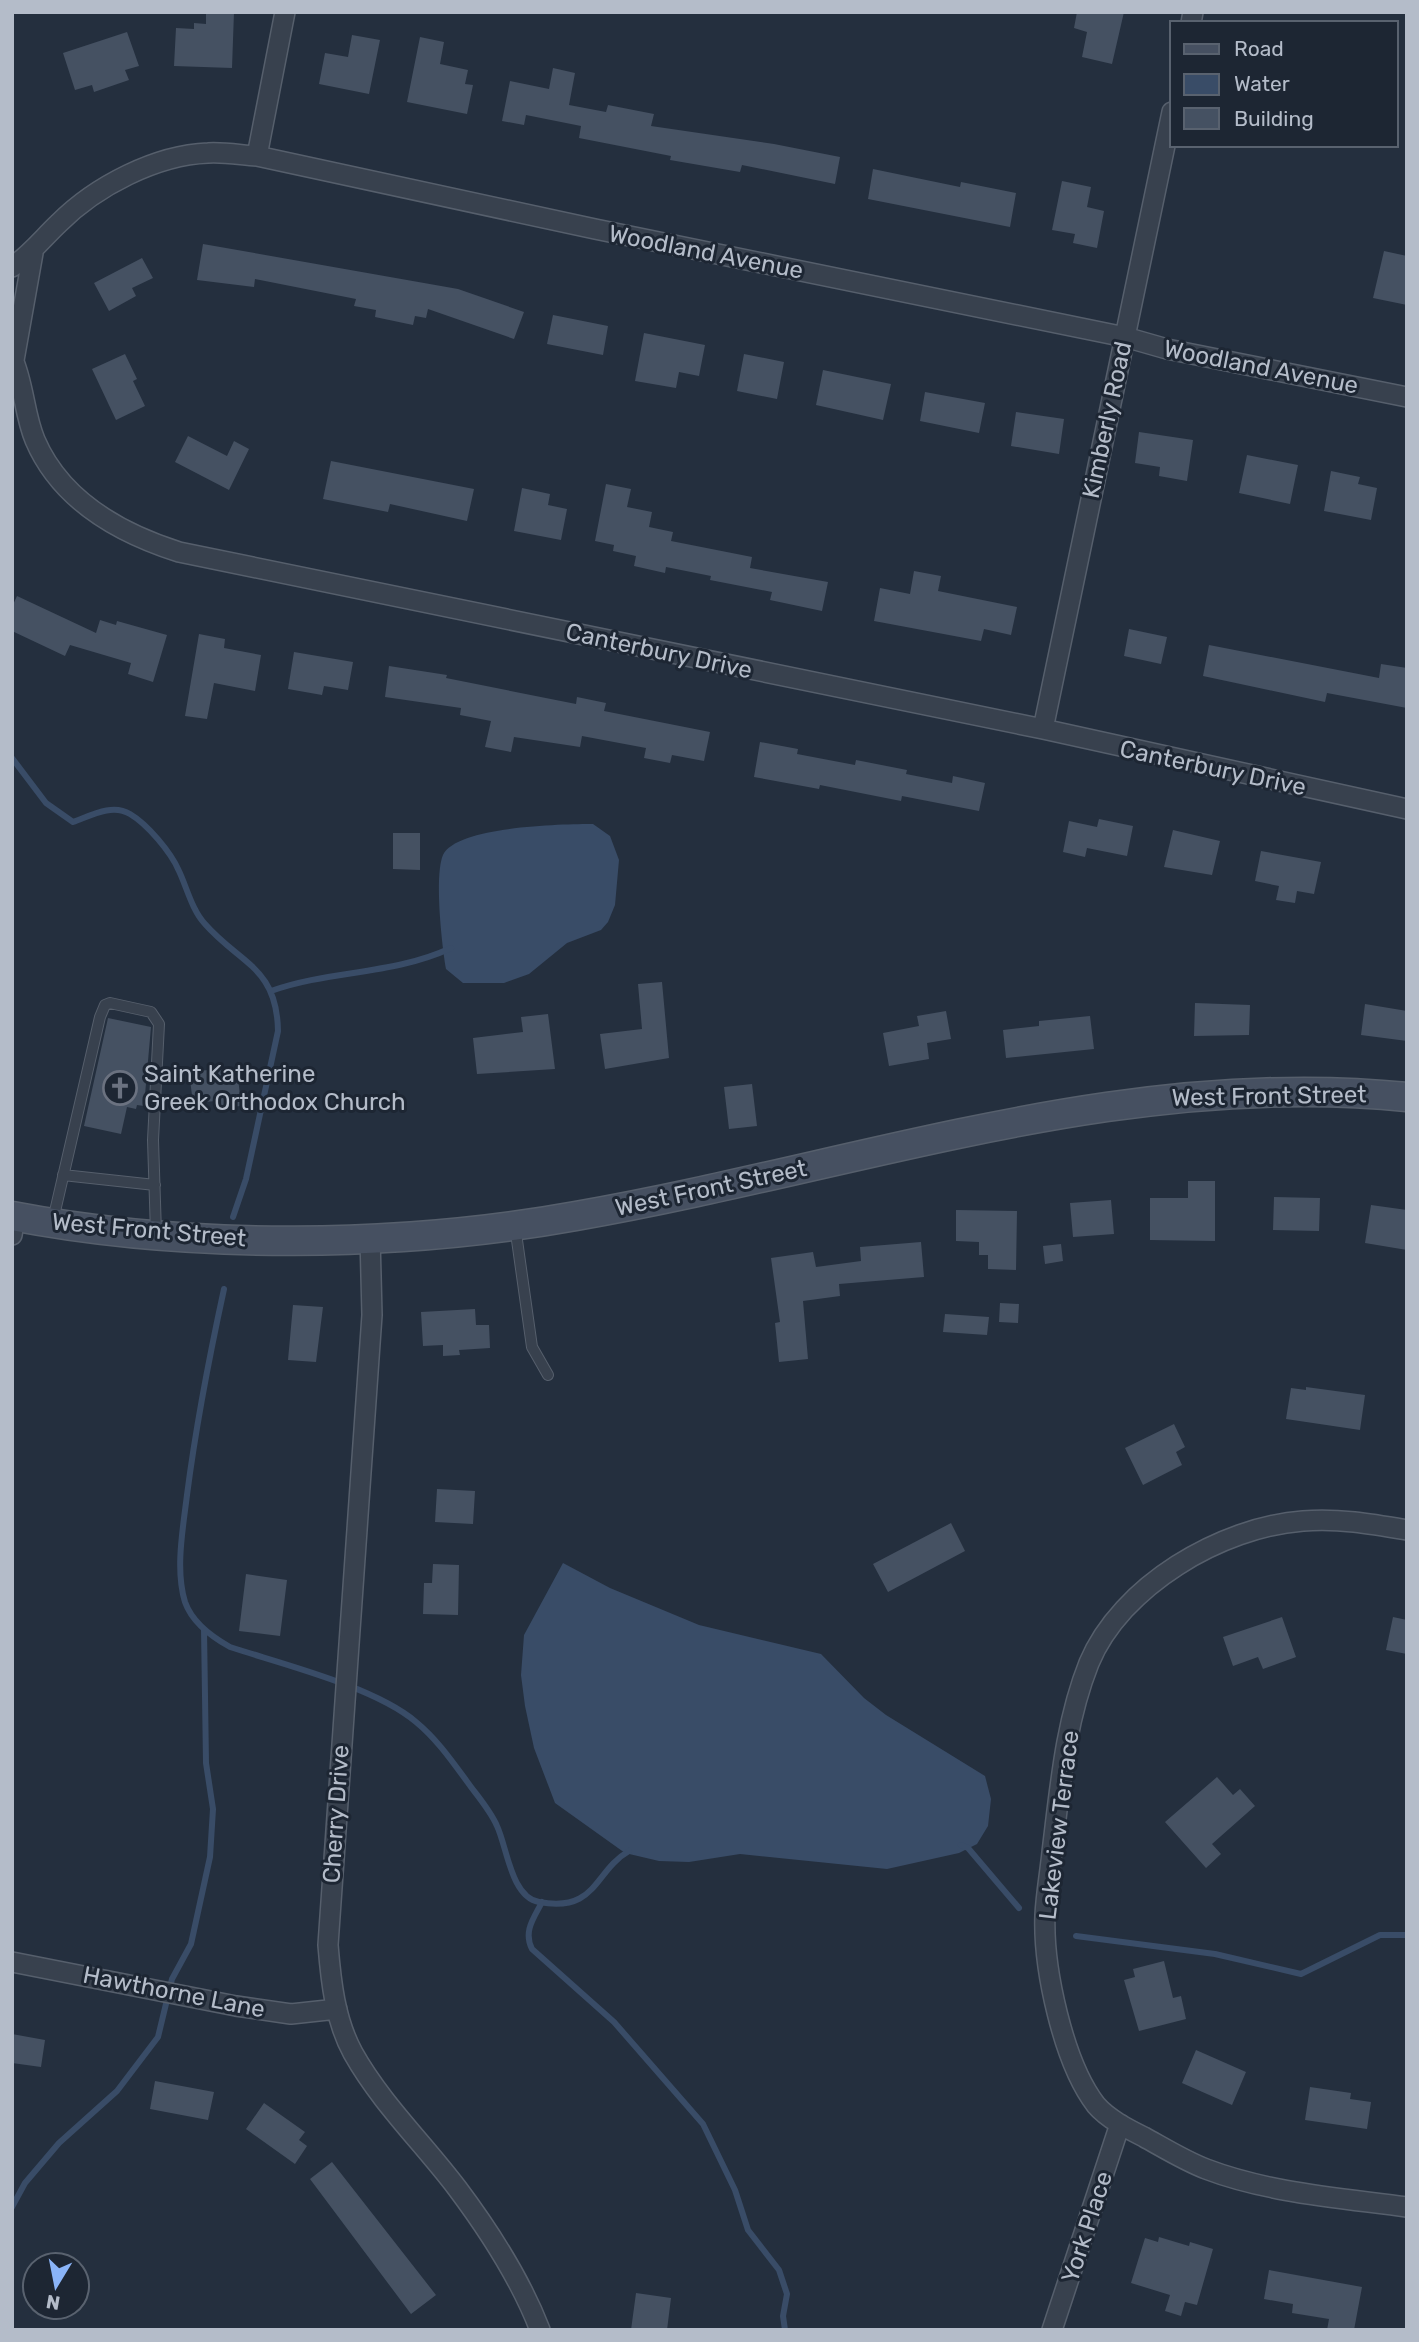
<svg xmlns="http://www.w3.org/2000/svg" width="1419" height="2342" font-family="Rubik,sans-serif">
<style>
.water{fill:#394c67}
.lines{fill:none;stroke-linecap:round;stroke-linejoin:round}
.stream{stroke:#394c67;stroke-width:6}
.building{fill:#455162}
.lane-casing{stroke:#565f6c;stroke-width:12}
.street-casing{stroke:#565f6c;stroke-width:22}
.secondary-casing{stroke:#565f6c;stroke-width:31}
.lane{stroke:#38414e;stroke-width:10}
.street{stroke:#38414e;stroke-width:19}
.secondary{stroke:#465061;stroke-width:28}
.labels{text-anchor:middle;dominant-baseline:central;stroke-width:6;stroke-linejoin:round;paint-order:stroke}
.street-label{font-size:24px;fill:#b4bcc9;stroke:#1d2633}
.poi-label{font-size:24px;fill:#b4bcc9;stroke:#1d2633;text-anchor:start}
</style>
<rect width="100%" height="100%" fill="#242f3e"/>
<path class="water" d="M593,824L610,836L619,860L615,905L608,922L601,930L567,943L529,974L504,983H463L446,969C442,946 434,876 443,855C456,826 564,824 593,824Z
M563,1563L610,1588L699,1625L821,1654L864,1698L886,1715L985,1776L991,1799L988,1826L977,1844L959,1853L887,1869L740,1854L689,1862L659,1861L625,1853L555,1803L534,1748L525,1706L521,1675L524,1635Z"/>
<g class="lines">
<path class="stream" d="M12,758L46,803L73,822C90,816 112,803 130,814C147,824 171,852 179,871C187,888 192,910 205,924C240,964 277,967 278,1031L246,1179L233,1217
M271,991C330,970 393,975 451,948
M224,1289C209,1358 196,1425 187,1495C183,1528 175,1570 185,1602C192,1622 212,1637 230,1647C282,1664 375,1687 416,1722C438,1740 454,1764 471,1787C480,1799 491,1812 497,1826C507,1847 511,1897 539,1902C597,1913 594,1871 629,1851
M961,1845L968,1848L1019,1908
M542,1902C534,1918 523,1931 532,1949L614,2022L703,2124L735,2190L748,2230L779,2270L787,2294L783,2316L785,2330
M1076,1936L1215,1954L1301,1974L1380,1935H1407
M12,2207L25,2183L59,2143L117,2091L158,2037L172,1979L191,1944L210,1857L213,1809L206,1763L204,1629"/>
</g>
<path class="building" d="M206,12H234L232,68L174,66L176,28L194,29V23L206,24Z
M1077,12H1124L1112,64L1082,57L1087,32L1074,28Z
M127,32L139,66L125,70L129,80L94,92L92,85L75,90L63,53Z
M352,35L380,40L369,94L319,84L325,53L348,57Z
M420,37L444,42L440,64L468,70L465,84L473,85L467,114L407,102Z
M553,68L575,73L569,105L606,112L608,105L654,114L651,126L774,144L840,157L835,184L742,165L740,172L670,160L671,156L579,138L581,126L526,115L524,125L502,121L510,81L549,89Z
M873,169L960,187L961,182L1016,193L1010,227L868,199Z
M1062,181L1091,187L1087,207L1104,211L1097,248L1073,243L1075,234L1052,230Z
M203,244L458,289L524,312L514,339L428,309L426,318L415,316L413,325L375,317L376,310L354,306L356,299L255,279L254,287L197,280Z
M1384,251L1407,256V305L1373,298Z
M142,258L153,278L132,288L136,296L109,311L94,283Z
M553,315L608,326L603,355L547,344Z
M644,333L705,345L699,376L679,372L676,388L635,381Z
M125,354L137,379L133,381L145,406L116,420L92,369Z
M744,354L784,362L777,399L737,391Z
M823,370L891,384L883,420L816,405Z
M925,392L985,403L979,433L920,421Z
M1016,412L1064,419L1059,454L1011,446Z
M1139,432L1193,440L1187,481L1159,476L1160,467L1135,463Z
M188,436L227,456L234,441L249,449L229,490L175,462Z
M1247,455L1298,465L1290,504L1239,493Z
M331,461L474,489L467,521L390,504L388,512L323,499Z
M1331,471L1360,477L1358,484L1377,488L1371,520L1324,511Z
M606,484L631,489L627,507L652,512L649,527L673,532L671,541L752,557L750,568L828,582L822,611L770,600L772,592L710,580L711,576L666,567L665,573L634,566L636,556L613,551L614,545L595,541Z
M522,488L550,494L548,505L567,509L561,540L514,531Z
M914,571L941,576L938,591L1017,607L1011,635L984,629L981,641L874,621L880,588L910,594Z
M17,596L96,633L100,620L116,625L117,621L167,635L153,682L128,674L131,663L70,645L65,656L12,631V607Z
M1129,629L1167,637L1161,664L1124,656Z
M199,634L225,639L224,648L261,655L255,691L214,683L207,719L185,716Z
M1209,645L1379,678L1381,664L1407,668V708L1327,693L1325,702L1203,676Z
M294,652L353,662L348,690L324,686L322,695L288,689Z
M389,666L447,675L446,678L576,704L577,697L606,703L604,711L710,732L704,761L672,755L670,763L644,758L646,748L582,736L580,747L514,737L511,752L485,747L491,721L460,715L461,708L385,697Z
M760,742L798,749L797,754L855,765L856,760L907,770L906,774L952,783L953,776L985,783L979,811L902,796L901,801L820,785L819,789L754,777Z
M1099,819L1133,826L1127,856L1087,848L1085,857L1063,852L1069,821L1097,827Z
M1173,830L1220,841L1212,875L1164,867Z
M393,833H420V870L393,869Z
M1261,851L1321,862L1314,894L1297,891L1295,903L1276,900L1279,886L1255,881Z
M662,982L669,1058L605,1069L600,1034L642,1029L638,984Z
M1195,1003L1250,1005L1249,1035L1194,1036Z
M1365,1004L1407,1011V1041L1361,1035Z
M946,1011L951,1039L927,1043L929,1059L889,1066L883,1033L919,1026L917,1016Z
M548,1014L555,1069L477,1074L473,1038L523,1032L521,1017Z
M1090,1016L1094,1049L1006,1058L1003,1030L1039,1026V1021Z
M108,1018L151,1027L144,1106L137,1105L136,1109L127,1107L121,1134L84,1126Z
M237,1067L241,1106L217,1108L216,1101L193,1103L189,1072Z
M752,1084L757,1126L729,1129L724,1087Z
M1188,1181H1215V1241L1150,1240V1198H1188Z
M1274,1197L1320,1198L1319,1231L1273,1230Z
M1111,1200L1114,1234L1073,1237L1070,1203Z
M1371,1205L1407,1210V1250L1365,1243Z
M956,1210L1017,1211L1016,1270L988,1269V1255H979V1242L956,1241Z
M921,1242L924,1277L839,1284L840,1296L803,1301L808,1359L779,1362L775,1323L780,1322L771,1258L813,1252L816,1267L861,1261L860,1247Z
M1061,1244L1063,1261L1045,1264L1043,1246Z
M1000,1303L1019,1304L1018,1323L999,1322Z
M293,1305L323,1307L316,1362L288,1360Z
M475,1309L476,1325H489L490,1348L459,1350L460,1355L443,1356V1345L423,1346L421,1312Z
M945,1314L989,1317L987,1335L943,1332Z
M1306,1387L1365,1395L1360,1430L1286,1419L1291,1388L1306,1390Z
M1174,1424L1185,1447L1176,1452L1182,1465L1143,1485L1125,1448Z
M437,1489L475,1491L473,1524L435,1522Z
M951,1523L965,1551L888,1592L873,1564Z
M433,1564L459,1565L458,1615L423,1614L424,1583H432Z
M246,1574L287,1580L280,1636L239,1631Z
M1282,1617L1296,1657L1263,1669L1258,1657L1233,1666L1223,1637Z
M1393,1617L1407,1620V1654L1386,1650Z
M1217,1777L1233,1795L1240,1789L1255,1806L1212,1844L1221,1854L1206,1868L1165,1822Z
M1164,1961L1173,1998L1181,1996L1186,2019L1139,2031L1124,1980L1135,1977L1133,1969Z
M12,2034L45,2040L41,2067L12,2063Z
M1196,2050L1246,2072L1232,2105L1182,2083Z
M155,2081L214,2092L208,2120L150,2109Z
M1310,2087L1351,2093L1350,2099L1371,2102L1367,2129L1305,2120Z
M264,2103L305,2132L299,2140L307,2146L295,2164L246,2129Z
M332,2162L436,2295L411,2314L310,2179Z
M1159,2237L1189,2246L1190,2242L1213,2249L1197,2305L1185,2302L1181,2316L1165,2311L1170,2295L1131,2283L1145,2238L1158,2242Z
M1269,2270L1362,2287L1354,2330H1327L1329,2319L1292,2313L1293,2304L1264,2299Z
M636,2293L671,2298L667,2330H631Z"/>
<g class="lines">
<g class="lane-casing">
<path id="lane" d="M63,1175L155,1185
M53,1220L100,1017L105,1005L110,1003L151,1012L159,1024L153,1140L156,1233
M515,1226L532,1347L548,1375"/>
</g>
<g class="street-casing">
<path id="street" d="M1191,23L1193,12
M257,156L285,12
M12,267C31,254 43,238 59,223C96,186 156,155 208,153C224,152 241,155 257,156L595,229L1125,337L1167,349L1407,397
M12,357C24,383 24,414 35,440C61,501 119,533 179,552L1043,729L1407,809
M14,360L33,253
M1043,729L1172,112
M12,1235L15,1217
M370,1237L372,1315L328,1945C331,1982 335,2020 353,2053C381,2103 423,2143 457,2188C490,2232 520,2278 540,2330
M1407,1530C1372,1524 1338,1518 1303,1521C1221,1527 1121,1586 1089,1663C1065,1723 1060,1788 1052,1852C1050,1873 1046,1894 1045,1915C1043,1968 1063,2062 1096,2105C1108,2119 1128,2129 1144,2137C1164,2148 1185,2161 1206,2169C1269,2193 1341,2198 1407,2207
M12,1962L236,2006L291,2014L337,2009
M1052,2330L1120,2124"/>
</g>
<g class="secondary-casing">
<path id="secondary" d="M12,1216C190,1250 399,1248 576,1216C852,1168 1123,1068 1407,1097"/>
</g>
<use href="#lane" class="lane"/>
<use href="#street" class="street"/>
<use href="#secondary" class="secondary"/>
</g>
<defs>
<g id="church-ring" transform="scale(1.75)"><circle r="9.5" fill="#1d2633" stroke="#6b7280" stroke-width="1.5"/><path d="M-1.2-6h2.4v3.5h3.3v2.4h-3.3V6h-2.4V-.1h-3.3v-2.4h3.3Z" fill="#6b7280"/></g>
</defs>
<g fill-rule="evenodd">
<use href="#church-ring" x="120" y="1088"/>
</g>
<g class="labels">
<g class="street-label">
<text transform="translate(706 252) rotate(11)">Woodland Avenue</text>
<text transform="translate(1261 367) rotate(11)">Woodland Avenue</text>
<text transform="translate(1107 420) rotate(-78)">Kimberly Road</text>
<text transform="translate(659 651) rotate(12)">Canterbury Drive</text>
<text transform="translate(1213 768) rotate(12)">Canterbury Drive</text>
<text transform="translate(1269 1096) rotate(-1)">West Front Street</text>
<text transform="translate(711 1188) rotate(-12)">West Front Street</text>
<text transform="translate(149 1230) rotate(5)">West Front Street</text>
<text transform="translate(336 1814) rotate(-86)">Cherry Drive</text>
<text transform="translate(1059 1825) rotate(-83)">Lakeview Terrace</text>
<text transform="translate(174 1992) rotate(11)">Hawthorne Lane</text>
<text transform="translate(1087 2227) rotate(-72)">York Place</text>
</g>
<g class="poi-label">
<text x="144" y="1074">Saint Katherine<tspan x="144" dy="28">Greek Orthodox Church</tspan></text>
</g>
</g>
<rect width="1419" height="2342" fill="none" stroke="#b4bcc9" stroke-width="28"/>
<rect x="1170" y="21" width="228" height="126" fill="#1d2633" stroke="#59626f" stroke-width="2"/>
<rect x="1184" y="44" width="35" height="10" fill="#465061" stroke="#59626f" stroke-width="2"/>
<text x="1234" y="56" font-size="21" fill="#b4bcc9">Road</text>
<rect x="1184" y="74" width="35" height="21" fill="#394c67" stroke="#59626f" stroke-width="2"/>
<text x="1234" y="91" font-size="21" fill="#b4bcc9">Water</text>
<rect x="1184" y="108" width="35" height="21" fill="#455162" stroke="#59626f" stroke-width="2"/>
<text x="1234" y="126" font-size="21" fill="#b4bcc9">Building</text>
<g transform="translate(56 2286) rotate(190)"><circle r="33" fill="#1d2633" stroke="#59626f" stroke-width="2"/>
<path d="M0-5L12 26L0 18L-12 26Z" fill="#8ab4f8"/>
<text y="-10" font-size="19" font-weight="bold" text-anchor="middle" fill="#b4bcc9">N</text>
</g>
</svg>
